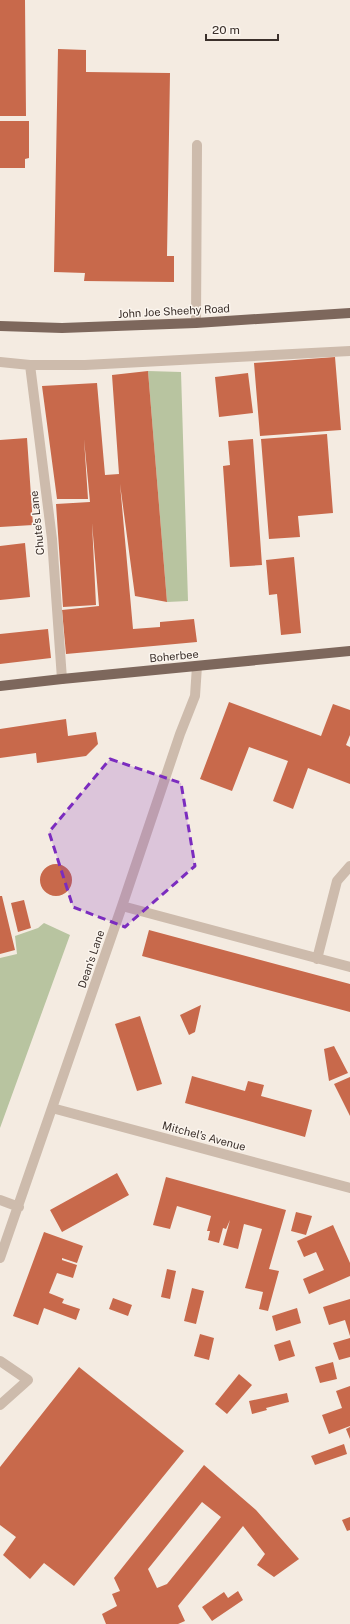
<svg xmlns="http://www.w3.org/2000/svg" width="350" height="1624" font-family="'Public Sans',sans-serif">
<style>
.green{fill:#b8c4a0}
.building{fill:#c8694b;fill-rule:evenodd}
.lines{fill:none;stroke-linecap:round;stroke-linejoin:round}
.minor{stroke:#cdbbac;stroke-width:10}
.major{stroke:#7d675c;stroke-width:10}
.marked{fill:#7b2cbf;fill-opacity:0.2;stroke:#7b2cbf;stroke-width:3;stroke-dasharray:8 5;stroke-linejoin:round}
.labels{text-anchor:middle;dominant-baseline:central;stroke-width:3;stroke-linejoin:round;paint-order:stroke}
.street-label{font-size:11px;fill:#3b302b;stroke:#fbf5ee}
</style>
<rect width="100%" height="100%" fill="#f4ebe1"/>
<path class="green" d="M148,371L181,372L188,601L167,602Z
M44,923L70,935L0,1128V958L17,954L15,936L38,928Z"/>
<path class="building" d="M0,0H25L26,116H0Z
M58,49L86,50V72L170,73L167,256H174V282L84,281L85,273L54,272Z
M0,121H29V158L25,159V168H0Z
M335,357L341,430L260,436L254,363Z
M148,371L167,602L135,596L120,484L133,629L160,627V622L194,619L197,642L66,654L62,610L99,606L92,523L96,605L63,607L56,504L90,502L84,439L88,499H57L42,386L97,383L105,475L119,474L112,375Z
M248,373L253,413L219,417L215,377Z
M327,434L333,513L298,516L300,537L269,539L261,439Z
M27,438L33,525L0,527V440Z
M253,439L262,565L230,567L223,466L230,465L228,441Z
M25,543L30,597L0,600V546Z
M294,557L301,633L281,635L277,594L269,595L266,560Z
M48,629L51,658L0,664V634Z
M229,702L321,736L333,704L350,710V735L346,745L350,747V784L308,768L293,809L273,801L288,761L249,747L232,791L200,779Z
M66,719L68,736L96,732L98,744L86,756L37,763L36,753L0,758V729Z
M40 880a16 16 0 1 1 32 0a16 16 0 1 1-32 0Z
M0,896H2L15,950L0,954Z
M24,900L31,928L18,932L11,903Z
M149,930L350,984V1012L142,956Z
M201,1005L195,1032L189,1035L180,1015Z
M140,1016L162,1084L137,1091L115,1024Z
M334,1046L348,1073L329,1081L324,1049Z
M192,1076L245,1091L248,1081L264,1085L261,1096L312,1110L305,1137L185,1103Z
M350,1077V1116L334,1084Z
M117,1173L129,1195L62,1232L50,1210Z
M166,1177L286,1210L269,1269L279,1271L268,1311L259,1309L263,1292L245,1288L262,1229L244,1224L238,1249L223,1245L230,1220L226,1229L223,1228L219,1243L208,1240L210,1231H207L211,1216L177,1206L170,1229L153,1225Z
M296,1212L312,1216L306,1235L291,1231Z
M333,1225L350,1263V1276L309,1294L303,1279L324,1270L316,1252L304,1257L297,1241Z
M44,1232L83,1246L77,1263L62,1258V1260L77,1265L73,1278L57,1273L49,1293L64,1299L62,1303L80,1309L76,1320L44,1308L38,1325L13,1316Z
M167,1269L176,1271L170,1299L161,1297Z
M192,1288L204,1291L196,1324L184,1321Z
M113,1298L132,1305L128,1316L109,1309Z
M350,1299V1336L345,1320L329,1325L323,1307Z
M297,1308L301,1323L276,1331L272,1316Z
M200,1334L214,1338L209,1360L194,1356Z
M350,1338V1357L339,1360L333,1343Z
M290,1340L295,1356L279,1361L274,1345Z
M333,1362L337,1379L320,1383L315,1367Z
M79,1367L184,1451L74,1586L44,1563L30,1579L3,1555L16,1537L0,1525V1467Z
M239,1374L252,1385L227,1414L215,1404Z
M350,1386V1426L329,1434L322,1415L342,1408L336,1391Z
M287,1393L289,1402L266,1408L267,1410L252,1414L249,1401Z
M350,1427V1439L346,1429Z
M344,1444L347,1454L315,1465L311,1456Z
M204,1465L256,1510L299,1559L274,1577L257,1565L265,1554L243,1526L178,1606L185,1621L178,1624H106L102,1614L117,1606L112,1594L120,1591L114,1578ZM202,1502L221,1517L167,1584L157,1588L148,1569Z
M350,1517V1530L347,1531L342,1520Z
M238,1591L243,1600L212,1621L202,1607L224,1592L228,1598Z"/>
<g class="lines">
<path class="minor" d="M196,323L197,145
M0,362L30,365H85L350,351
M30,365L52,539L62,679
M122,906L350,967
M317,959L337,881L350,866
M52,1108L350,1188
M0,1200L19,1207
M0,1258L122,906L180,734L195,696L197,666
M0,1361L28,1380L0,1405"/>
<path class="major" d="M0,326L62,328L196,323L350,313
M0,686L62,679L350,651"/>
</g>
<path class="marked" d="M110,759L181,783L195,866L125,927L73,907L49,832Z"/>
<g class="labels">
<g class="street-label">
<text transform="translate(174 311) rotate(-3)">John Joe Sheehy Road</text>
<text transform="translate(37 523) rotate(-96)">Chute's Lane</text>
<text transform="translate(174 656) rotate(-5)">Boherbee</text>
<text transform="translate(91 959) rotate(-71)">Dean's Lane</text>
<text transform="translate(204 1136) rotate(15)">Mitchel's Avenue</text>
</g>
</g>
<path d="M206 34v6h72v-6" fill="none" stroke="#3b302b" stroke-width="2"/>
<text x="212" y="34" font-size="12" fill="#3b302b" stroke="#fbf5ee" stroke-width="3" paint-order="stroke">20 m</text>
</svg>
